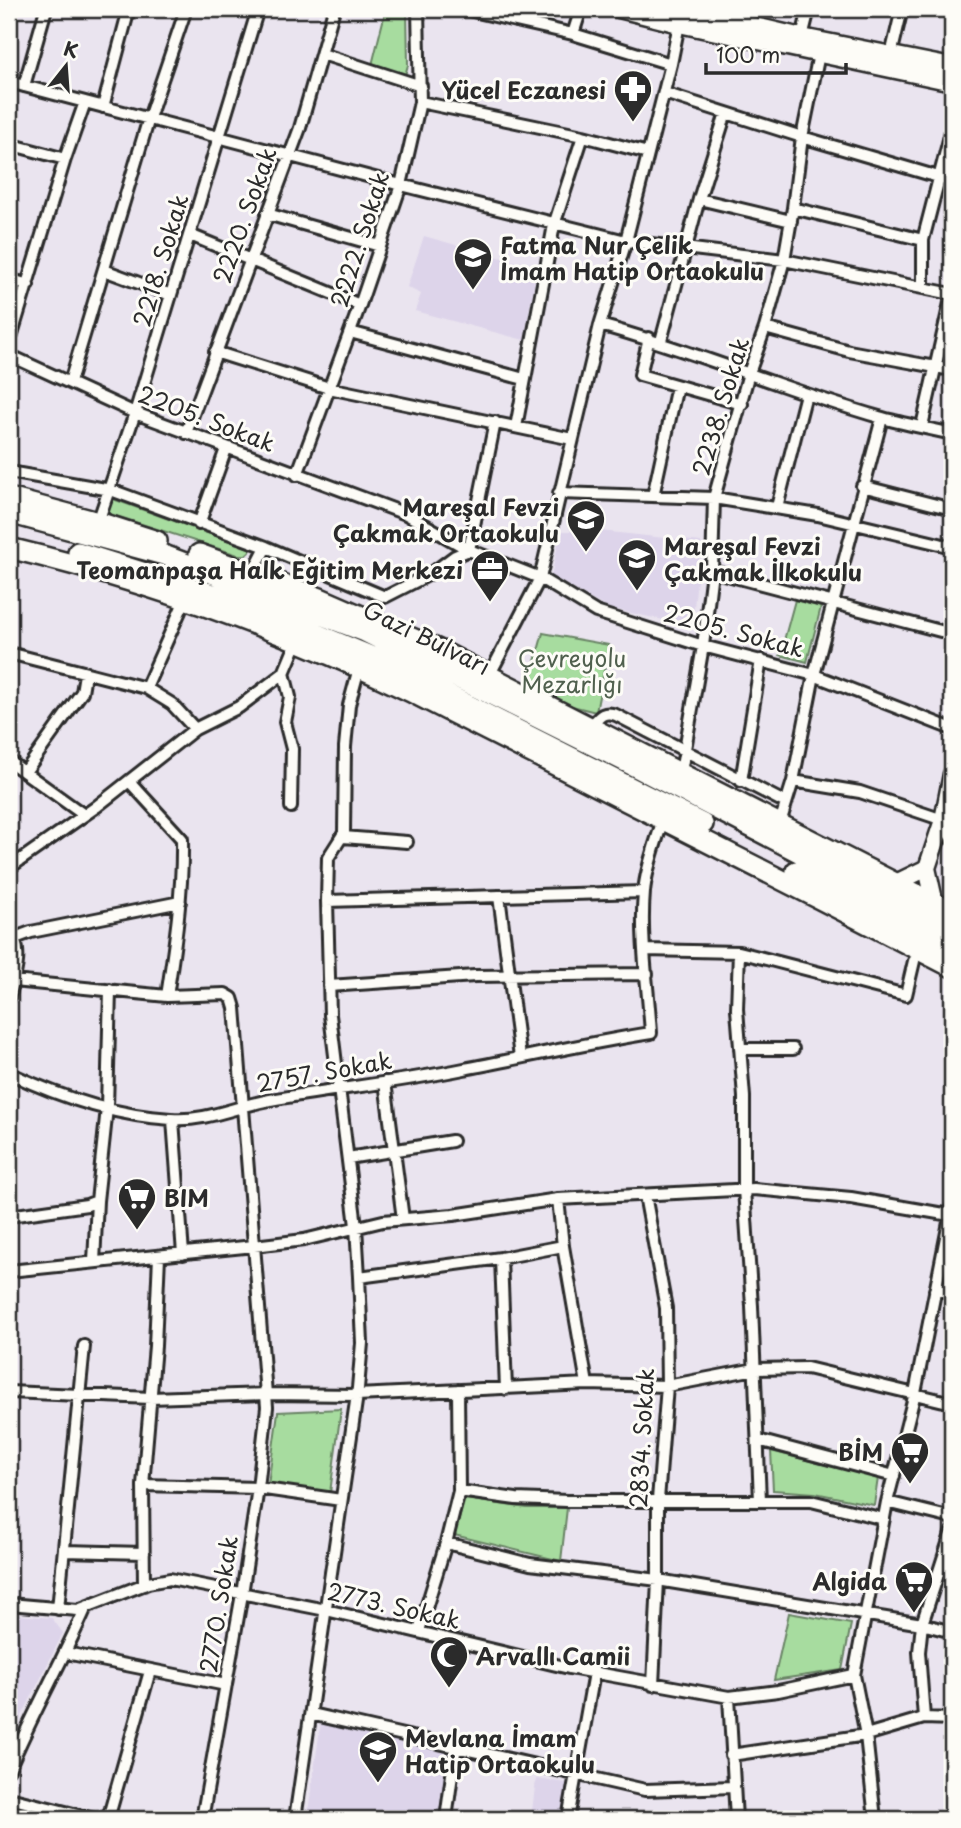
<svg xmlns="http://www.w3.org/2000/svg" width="961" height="1828" font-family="'Playpen Sans',sans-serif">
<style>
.built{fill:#ddd4ea}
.green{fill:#a7dc9f;stroke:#698465;stroke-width:2}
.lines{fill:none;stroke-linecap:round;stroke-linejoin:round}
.street-casing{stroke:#2b2b2b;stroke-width:16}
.secondary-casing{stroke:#2b2b2b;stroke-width:21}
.highway-casing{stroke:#2b2b2b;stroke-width:24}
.street{stroke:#fdfcf7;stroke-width:10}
.secondary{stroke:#fdfcf7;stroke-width:16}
.highway{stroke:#fdfcf7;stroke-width:19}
.labels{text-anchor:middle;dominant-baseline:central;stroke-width:6;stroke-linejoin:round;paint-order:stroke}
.poi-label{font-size:23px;font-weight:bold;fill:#2b2b2b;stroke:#fdfcf7;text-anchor:end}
.street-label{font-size:23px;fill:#2b2b2b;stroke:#fdfcf7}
.park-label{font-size:23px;fill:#50604e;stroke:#fdfcf7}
</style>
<rect width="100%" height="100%" fill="#eae4ef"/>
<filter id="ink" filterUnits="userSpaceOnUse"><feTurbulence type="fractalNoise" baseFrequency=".0143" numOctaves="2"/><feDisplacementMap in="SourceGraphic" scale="14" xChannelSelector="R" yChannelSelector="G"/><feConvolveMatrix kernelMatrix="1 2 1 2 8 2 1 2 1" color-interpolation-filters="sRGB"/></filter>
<g filter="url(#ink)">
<path class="built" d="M424,236L537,268L524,340L415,311L421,294L407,287Z
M561,531H601L701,542L692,626L607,608L551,576Z
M9,1614L52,1618L63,1633L9,1742Z
M321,1722L449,1748L440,1819H307Z
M536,1779L567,1783L562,1819H531Z"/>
<path class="green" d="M386,9H407L408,65L405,75L372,65Z
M113,499L252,549L246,555H238L107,513Z
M795,600L821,607L807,662L780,655Z
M543,633L609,645L596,712L572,706L529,683Z
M341,1409L330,1493L268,1485L278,1412Z
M771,1451L878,1478L874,1505L815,1493L773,1490Z
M465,1499L527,1508H567L561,1561L454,1535Z
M789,1613L851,1624L842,1670L774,1680Z"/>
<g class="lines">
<g class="street-casing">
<path id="street" d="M464,9L573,34L671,64
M573,34L581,9
M802,37L809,9
M322,54L421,86
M891,55L902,9
M9,82L401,185L626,241L784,260L952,294L922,426
M24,86L46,9
M664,93L802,137L952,181
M420,102L583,136L648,153
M103,107L129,9
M9,144L65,159
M699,199L791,221
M793,208L923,240
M267,214L380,246
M190,235L360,305
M104,270L171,295
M9,279L28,285
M923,288V240L952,128
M600,325C695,351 785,390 879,417C903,424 928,428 952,434
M765,328L849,351L952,370
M350,332L524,379
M649,338L640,375L742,404
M661,341L699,199L726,113
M9,344L65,159L85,102
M215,352L329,388L572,439
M9,355L135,413L406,514L469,550L540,578L596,612L703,646L814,675L952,729
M70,382L149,118L186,9
M516,427L554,225L583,136
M186,433L300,128L334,9
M9,472L111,490L266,547L385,597L432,573L455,556L469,550L495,422
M297,475L360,305L401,185L420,102L418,9
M862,486L952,509
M559,493L714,498L818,515L952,547
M653,496L677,386
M777,507L806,394
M98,522L135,413L258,9
M199,524L226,449
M712,571L952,634
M253,572L266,547
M9,653L146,688L172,704L195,729
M284,673L290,697L285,722L292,749L291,807
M489,676L540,578L600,325L626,241L671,64L680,19
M146,688L185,600
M590,727C599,717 603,710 616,715L786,803
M9,761L84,815
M25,772L82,692L85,674
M681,772L703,646L712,571L714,498L749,373L765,328L784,260L793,208L802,137L819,54
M129,781L182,839C183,892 175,944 167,996
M741,781L761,660
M793,781L860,792L943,820L952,839
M780,823L793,781L814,675L882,418
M343,837L407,842
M9,868L96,807L195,729L239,707L284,673L297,642
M499,896L520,1057
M327,901L644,892
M9,933C25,947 14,979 9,998
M15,938L31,932L180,902
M645,950L739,952L906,995L914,961
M739,952L737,1009L744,1097V1189L752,1306L760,1501
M13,981L167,996L225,994L232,998L235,1008L267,1407L258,1488L242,1594L202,1819
M329,986L475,976L647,974
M740,1049H793
M9,1073C58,1096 116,1116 171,1119C205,1122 237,1106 270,1100C334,1089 400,1082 464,1069C527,1057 587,1043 651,1033C648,987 640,938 644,892C646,868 656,843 663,819
M385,1082L403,1219
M173,1120L183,1254
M348,1158L452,1141
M645,1195L666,1308L667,1386L658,1500V1580L653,1685
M558,1199L563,1246L587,1384
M9,1216L87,1205L97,1201L107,1108L110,990
M501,1258L506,1389
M94,1262L97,1201
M9,1271L254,1246L304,1240L383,1221L453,1215L558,1199L754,1189L851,1198L950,1215
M359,1277L501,1258L563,1246
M935,1290L952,1292
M9,1392L151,1398L267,1394L357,1395L587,1384L667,1386L755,1369L807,1368L952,1403
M758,1440L894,1476
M143,1485L258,1488L341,1500
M459,1491L516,1499L567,1501H811L884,1519
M887,1502L952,1518
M952,1531L922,1624L952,1632
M446,1543L530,1564L658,1580L922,1624L919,1652L924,1718L866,1735L854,1675L887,1502L915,1393L952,1207
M65,1551L144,1553
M144,1585L143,1485L155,1346L159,1256
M9,1604L78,1610L148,1583L170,1579L326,1610L569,1668L729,1697L778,1691L854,1675
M58,1609L84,1346
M419,1631L446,1543L459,1491L458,1390
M66,1653L226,1685
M729,1697L736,1819
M311,1714L645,1790L733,1787
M924,1718L952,1719
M731,1755L866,1735L875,1819
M9,1769C32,1714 62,1662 86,1607
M9,1798L94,1819
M108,1819L150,1671
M295,1819L358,1388L362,1343L359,1277L356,1226L330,1015L327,901L328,858L344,833L345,747L349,705L359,668
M446,1819L456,1745
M568,1819L594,1673"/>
</g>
<g class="secondary-casing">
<path id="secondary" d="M619,9L679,24L952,82
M683,9L802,37L952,67
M896,883L927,868
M935,904L927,868L943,820L952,774"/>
</g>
<g class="highway-casing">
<path id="highway" d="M9,498L98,522L157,541
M9,513L164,555L365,632L626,762L952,932
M9,548C147,581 283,630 411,692C461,717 511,743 561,768C692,834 822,900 952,967
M78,552L245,604L380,660L703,824
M199,554L320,598L437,649L952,912
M796,871L952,950"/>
</g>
<use href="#street" class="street"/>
<use href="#secondary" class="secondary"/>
<use href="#highway" class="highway"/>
</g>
</g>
<defs>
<g id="pharmacy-pin" transform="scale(2.0125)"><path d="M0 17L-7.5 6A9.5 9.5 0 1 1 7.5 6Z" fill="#2b2b2b" stroke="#fdfcf7"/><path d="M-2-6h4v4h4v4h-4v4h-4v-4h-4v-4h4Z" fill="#fff"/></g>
<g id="school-pin" transform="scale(2.0125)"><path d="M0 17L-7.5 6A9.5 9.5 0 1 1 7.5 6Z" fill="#2b2b2b" stroke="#fdfcf7"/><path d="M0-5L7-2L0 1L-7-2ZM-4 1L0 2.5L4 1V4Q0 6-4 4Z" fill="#fff"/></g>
<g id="office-pin" transform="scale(2.0125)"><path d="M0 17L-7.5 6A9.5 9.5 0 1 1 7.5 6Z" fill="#2b2b2b" stroke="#fdfcf7"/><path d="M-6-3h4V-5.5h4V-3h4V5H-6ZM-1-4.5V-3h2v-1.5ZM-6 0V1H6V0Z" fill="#fff"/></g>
<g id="supermarket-pin" transform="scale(2.0125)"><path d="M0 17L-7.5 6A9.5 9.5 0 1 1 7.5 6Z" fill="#2b2b2b" stroke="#fdfcf7"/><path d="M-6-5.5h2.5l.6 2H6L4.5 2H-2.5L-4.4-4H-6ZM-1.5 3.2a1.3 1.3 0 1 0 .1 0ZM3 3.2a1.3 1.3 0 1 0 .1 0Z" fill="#fff"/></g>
<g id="mosque-pin" transform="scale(2.0125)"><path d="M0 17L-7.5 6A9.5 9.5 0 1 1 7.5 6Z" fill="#2b2b2b" stroke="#fdfcf7"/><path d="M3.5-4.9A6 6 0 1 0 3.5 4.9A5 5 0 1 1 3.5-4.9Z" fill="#fff"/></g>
</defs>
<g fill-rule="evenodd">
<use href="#pharmacy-pin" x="633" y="89"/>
<use href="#school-pin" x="473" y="257"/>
<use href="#school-pin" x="586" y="519"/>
<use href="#school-pin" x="637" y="558"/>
<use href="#office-pin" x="490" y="569"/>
<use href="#supermarket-pin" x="137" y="1197"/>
<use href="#supermarket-pin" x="910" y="1451"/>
<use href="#supermarket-pin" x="914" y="1580"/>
<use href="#mosque-pin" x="449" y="1655"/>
<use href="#school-pin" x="378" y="1750"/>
</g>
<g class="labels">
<g class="poi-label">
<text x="606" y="89">Yücel Eczanesi</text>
<text x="500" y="244" text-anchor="start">Fatma Nur Çelik<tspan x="500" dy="26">İmam Hatip Ortaokulu</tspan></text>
<text x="559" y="506">Mareşal Fevzi<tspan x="559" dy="26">Çakmak Ortaokulu</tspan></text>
<text x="664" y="545" text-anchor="start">Mareşal Fevzi<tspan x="664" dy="26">Çakmak İlkokulu</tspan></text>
<text x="463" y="569">Teomanpaşa Halk Eğitim Merkezi</text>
<text x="164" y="1197" text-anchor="start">BIM</text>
<text x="883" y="1451">BİM</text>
<text x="887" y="1580">Algida</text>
<text x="476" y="1655" text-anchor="start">Arvallı Camii</text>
<text x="405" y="1737" text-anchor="start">Mevlana İmam<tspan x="405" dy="26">Hatip Ortaokulu</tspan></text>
</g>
<g class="street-label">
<text transform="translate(244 215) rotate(-70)">2220. Sokak</text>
<text transform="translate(359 239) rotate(-72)">2222. Sokak</text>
<text transform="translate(160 260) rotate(-73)">2218. Sokak</text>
<text transform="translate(720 406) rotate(-73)">2238. Sokak</text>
<text transform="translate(207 418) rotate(21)">2205. Sokak</text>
<text transform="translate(734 630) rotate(15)">2205. Sokak</text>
<text transform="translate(427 637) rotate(26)">Gazi Bulvarı</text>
<text transform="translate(324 1071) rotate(-10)">2757. Sokak</text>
<text transform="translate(641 1438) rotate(-87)">2834. Sokak</text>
<text transform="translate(218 1604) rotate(-81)">2770. Sokak</text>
<text transform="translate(394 1605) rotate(13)">2773. Sokak</text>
</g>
<g class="park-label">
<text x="572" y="657">Çevreyolu<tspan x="572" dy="26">Mezarlığı</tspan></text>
</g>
</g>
<rect width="961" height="1828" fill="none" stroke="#fdfcf7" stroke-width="35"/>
<rect x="18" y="18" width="926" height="1793" fill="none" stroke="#2b2b2b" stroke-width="2.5" filter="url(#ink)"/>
<g transform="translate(66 66) rotate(17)" stroke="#fdfcf7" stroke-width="5" paint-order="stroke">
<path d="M0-5L12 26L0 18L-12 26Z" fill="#2b2b2b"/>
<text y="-10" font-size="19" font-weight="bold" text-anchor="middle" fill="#2b2b2b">K</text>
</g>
<path d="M706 63v10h140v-10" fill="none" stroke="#2b2b2b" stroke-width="3.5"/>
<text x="716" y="63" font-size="21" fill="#2b2b2b" stroke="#fdfcf7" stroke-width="5" paint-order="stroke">100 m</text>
</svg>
